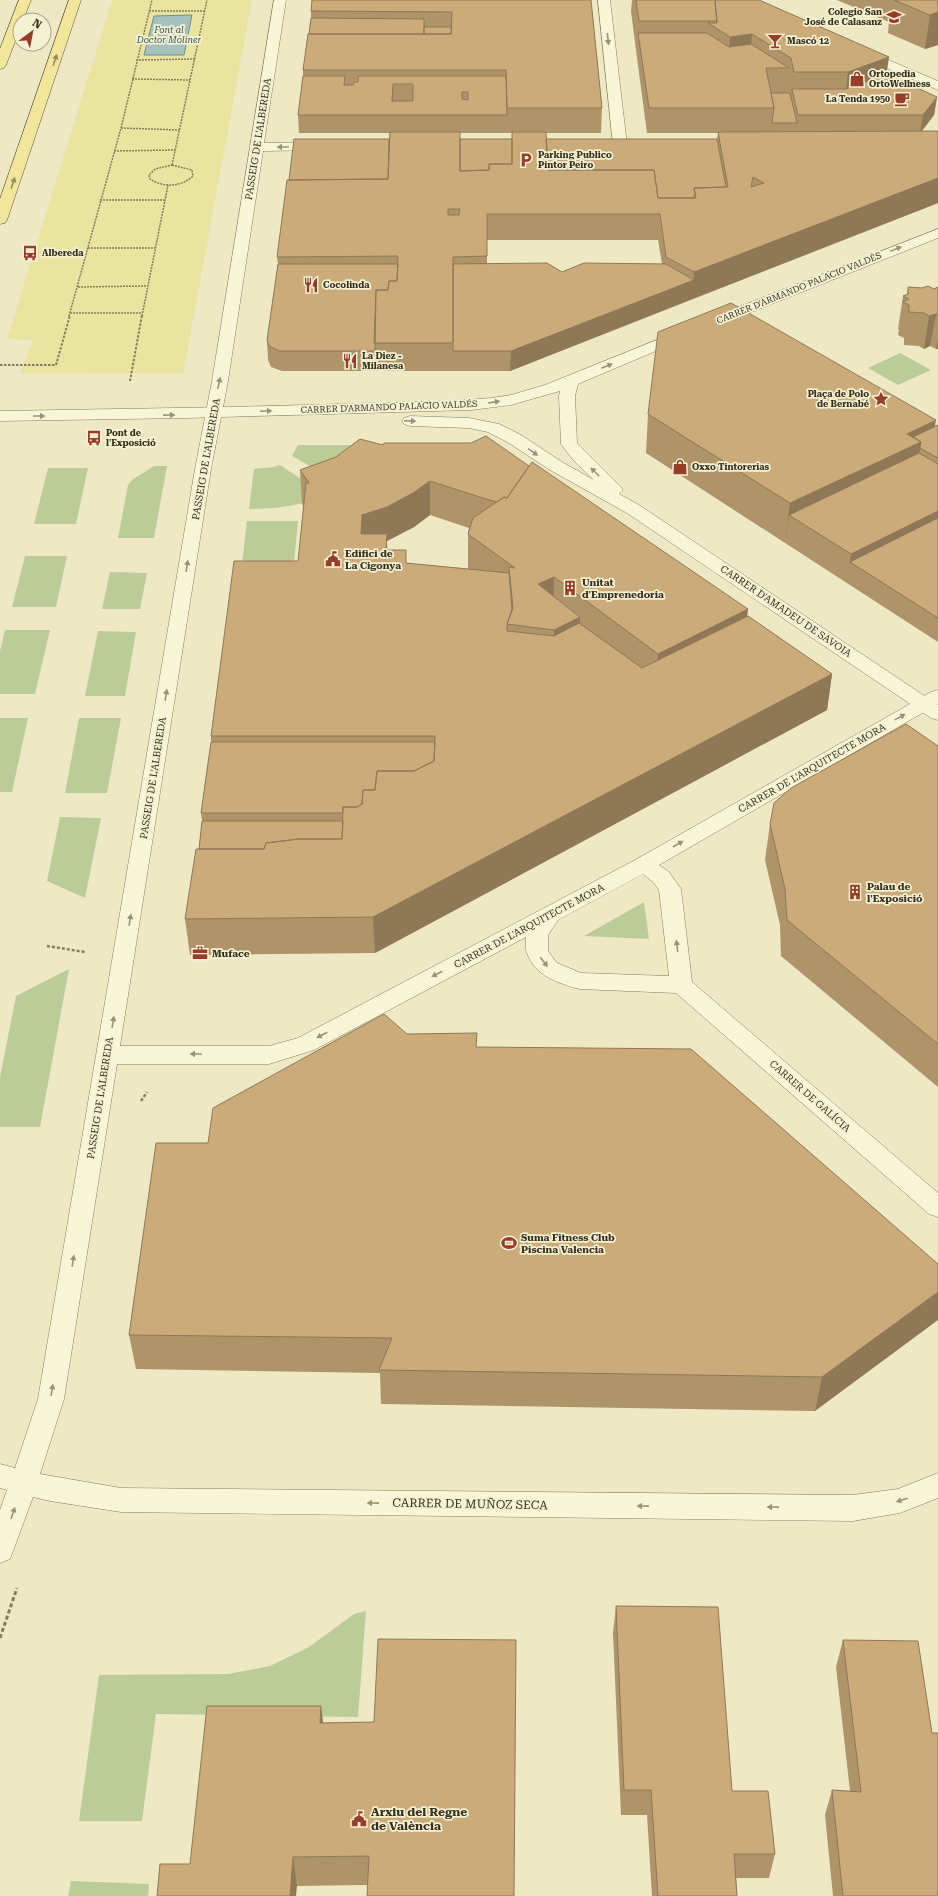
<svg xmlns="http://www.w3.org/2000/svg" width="938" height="1896" font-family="'Roboto Serif',serif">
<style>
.green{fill:#bccc98}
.sand{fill:#eae4a1}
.water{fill:#a6c1be;stroke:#6d8f8d}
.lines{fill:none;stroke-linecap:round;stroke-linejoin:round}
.minor-casing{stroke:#887b5a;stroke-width:1}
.tertiary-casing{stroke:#887b5a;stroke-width:1}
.primary-casing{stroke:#56482f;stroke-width:1}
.path-far3{stroke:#887b5a;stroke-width:1.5;stroke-dasharray:2 1;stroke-linecap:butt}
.path-far2{stroke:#887b5a;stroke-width:2;stroke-dasharray:2.5 1.5;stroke-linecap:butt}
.path-far1{stroke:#887b5a;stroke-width:2.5;stroke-dasharray:3 2;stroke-linecap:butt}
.path{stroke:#887b5a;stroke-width:3;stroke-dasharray:4 2.5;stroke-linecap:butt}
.minor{fill:#f9f5d7;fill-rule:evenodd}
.tertiary{fill:#f9f5d7;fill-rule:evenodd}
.primary{fill:#f1e69c;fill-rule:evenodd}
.wall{fill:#af9369;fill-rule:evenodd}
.shaded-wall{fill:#8f7855}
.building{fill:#ccab7a;stroke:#8f7855;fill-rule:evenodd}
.oneway{fill:#98927a}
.oneway2{fill:#948b5d}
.labels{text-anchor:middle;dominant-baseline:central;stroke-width:3.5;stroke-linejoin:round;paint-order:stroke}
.far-poi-label{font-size:9px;font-weight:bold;fill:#38301e;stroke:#f5f2d3;text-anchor:start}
.far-water-label{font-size:9px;font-style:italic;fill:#2e5358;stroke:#f5f2d3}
.far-street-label{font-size:9px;fill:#38301e;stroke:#f5f2d3}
.street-label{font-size:10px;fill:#38301e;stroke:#f5f2d3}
.poi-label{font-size:10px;font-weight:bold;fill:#38301e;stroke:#f5f2d3;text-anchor:start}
.near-street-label{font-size:12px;fill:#38301e;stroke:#f5f2d3}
.near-poi-label{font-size:12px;font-weight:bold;fill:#38301e;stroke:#f5f2d3;text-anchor:start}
</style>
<rect width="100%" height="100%" fill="#eee9c4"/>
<path class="green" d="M900,353L931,370L898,385L868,368Z
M298,445H370L345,486L292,456Z
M280,465L327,496C301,505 277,509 249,509L254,469L273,467Z
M154,466H167L154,538H118L128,485L132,480Z
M48,468H88L76,524H34Z
M247,521H298L294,563H242Z
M25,556H67L56,607H12Z
M110,572L147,573L140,609H102Z
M5,630H50L35,694H0V651Z
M98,631L136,632L125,696H85Z
M0,718H28L12,792H0Z
M79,718H121L107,793H65Z
M60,817L101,818L85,898L47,881Z
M644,902L649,939L584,936Z
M69,969L40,1127H0V1077L16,996Z
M366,1611L358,1717L156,1714L142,1821H79L99,1675L228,1674L270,1666L309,1647L354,1614Z
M71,1881L149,1884L148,1896H68Z"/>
<path class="sand" d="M112,0H252L183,374L20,373L33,340L7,339Z"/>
<path class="water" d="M192,15L184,55H144L154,16Z"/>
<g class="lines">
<g class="minor-casing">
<path id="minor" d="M274,0H286L264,143L323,142L328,143L330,146L328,149L323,150L263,151L228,381L211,469L120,1046H269L298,1038L637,859L931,692L938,690V704L659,865L669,872L681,889L692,982L938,1193V1217L929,1214L676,993L579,989C558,983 535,976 527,953C525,949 526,942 526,937L314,1050L269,1064H117L64,1399L40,1474L121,1488L853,1495L898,1489L938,1473V1498L900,1513L853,1521L121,1512L50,1501L33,1497L10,1559L0,1563V1510L7,1490L0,1488V1464L15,1468L38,1399L195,469L212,381ZM643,874L653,882L659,890L669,976L581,973L557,963L548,951V935L558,920Z
M598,0H610L627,145L625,148H615L613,145Z"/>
</g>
<g class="tertiary-casing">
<path id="tertiary" d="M860,48L938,81V90L856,55L854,52L856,49Z
M938,229V238L721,324L716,326L711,324L708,321L711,318Z
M684,329L689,331L692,334L689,337L578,384L575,396L577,443L620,486L623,490L619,494L639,505L938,705V720L931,718L627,513L550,470L509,443L488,432L469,428L410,426L404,424L402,421L404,418L410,416L469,418L499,424L521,435L562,462L594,480L573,460L561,444L559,396L560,391L511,405L471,410L186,418L0,421V411L232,407L451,401L492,398L511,395L545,385Z"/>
</g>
<g class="primary-casing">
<path id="primary" d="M19,0H31L23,20H20V29L6,65L4,68L0,69V49Z
M69,0H81L7,220L5,223L0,224V199Z"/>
</g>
<path class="path-far3" d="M149,11H205
M136,60L195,59
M132,79L190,80
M121,128L179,130
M114,151L175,150
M172,165L207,0
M172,165L192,170L193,176C181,187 164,188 150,179L149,175L155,169Z
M100,200H165
M88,248H155
M78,287L147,286
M70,313H142
M69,316L121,128L152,0
M142,316L168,185"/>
<path class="path-far2" d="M0,365H56L70,315
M130,381L142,315"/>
<path class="path-far1" d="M47,946L85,952
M141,1101L147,1092"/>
<path class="path" d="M0,1638L17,1588"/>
<use href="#minor" class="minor"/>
<use href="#tertiary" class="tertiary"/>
<use href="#primary" class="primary"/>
</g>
<path class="wall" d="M591,0L602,108L601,133H546V139H717L718,133H647L637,58L631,11L632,0H759L887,74L937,97L934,115L922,131H938V203L510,371H282L271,367L268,360L267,340L278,264L277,257L289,180L389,139L390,133H299L298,115L303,76V70L311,18V11ZM460,133H512V139H460ZM487,240H658L662,264L562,272L487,264Z
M837,0H938V45L925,49L888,33L889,22Z
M908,287L934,289L938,287V349H936L930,346L924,349L919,346L904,345V338L898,335L899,330L898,329L903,296L907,295Z
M648,414L935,426L938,425V642L646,453Z
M360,439L748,616L832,674L827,710L375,953L190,955L185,919L199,849L202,821L201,813L211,742V736L298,561L304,507L302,504L300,470L336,457ZM430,515L469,528L468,534V569L406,563L387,550V541L414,527Z
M938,746V1087L781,956L780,925L765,860L770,824Z
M407,1034L477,1047L938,1264L815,1411L381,1404L380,1373L136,1369L129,1335L208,1143Z
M616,1606L732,1791L775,1854L769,1878H736L737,1896H652L647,1815H621L613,1633Z
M516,1640L368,1885L297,1886L190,1864L323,1723L374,1722Z
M843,1640L932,1733L938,1896H833L825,1815L832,1790L850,1791L836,1667Z"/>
<path class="shaded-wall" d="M938,12V45L925,49L930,15Z
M752,34L749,69L727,72L730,37Z
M889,57L884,92L844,107L848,72Z
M393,84V103L392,101Z
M937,97L934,115L920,133L923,115Z
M938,178V203L692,299L694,272Z
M694,280L692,299L510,371L511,351Z
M936,314L930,346L924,349L929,316Z
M938,338V349H936Z
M936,420L930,453L920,448L914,482L789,515L785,543L790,503L907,434Z
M430,481V515L414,527L387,541L388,569L361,534L362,515Z
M938,511V538L850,562L851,554Z
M554,577L553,619L538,584Z
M748,609L743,651L655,696L658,654Z
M580,617L578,658L552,671L554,630Z
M832,674L827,710L375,953L373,917Z
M938,1292V1320L815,1411L822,1377Z
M321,1706L325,1737L320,1723Z
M293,1857L297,1886L296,1896H290Z"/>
<path class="building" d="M312,0H591L602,108H507L506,70H303L308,34H451L452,12L311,11Z
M636,0H715L717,21H639Z
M716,0H759L889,57L848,72H794L791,58L752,34L730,37L708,23H717L715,2Z
M894,0H938V12L930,15Z
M311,18L424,19V34H309Z
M424,27H452L451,34H424Z
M638,33H707L729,47L751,44L789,68H766L774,108H649Z
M887,74L937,97L923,115H798L792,89H846Z
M303,76H345L344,85H353L354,82H358V76H506L507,115H298ZM393,84H413V101H392ZM462,92H468V100L462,99Z
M771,93H790L797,123H772L774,108Z
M938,131V178L694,272L666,257L660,214H487V256L453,257V343H374L376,290H388L389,281H397L398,256L277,257L287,180L388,179L390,132H460V171L489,170V164H512V132H546L548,170H654L658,198H696L694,188L728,187L718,132ZM753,177L764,183L751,187ZM448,209H460L459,215H448Z
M294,139H389L388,179L289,180Z
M460,139H512V164H489V170L460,171Z
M546,139H717L726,187L694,188L695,195H694V198H658L654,170H548Z
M547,263L562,272L584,263L666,264L694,280L511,351H453V264Z
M278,264H398L397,281H389L388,290H376L375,351H280L269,346L267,340Z
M928,286L934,289L938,287V315L936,314L929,316L924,313L909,312V305L903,302L909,299L903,296L908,294V287L922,288Z
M731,303L936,420L907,434L921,442L790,503L648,414L658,332Z
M938,425V458L920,448L921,442L913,437Z
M486,436L529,466L507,498L504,497L497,502L483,498L430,481L413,493L387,507L362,515L361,534H387L386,550H406V563L509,573L512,609L507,624V631L554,636L579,623L642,668L748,616L832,674L373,917L185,919L196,849H264L266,843L299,839H342L343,807H357L362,804L363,790H375L377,771H414L434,761L435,736H211L234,561H298L306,483H309L300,470L336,457L360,439L383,445L384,443H471Z
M919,453L938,464V511L851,554L789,515Z
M532,462L748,609L658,654L554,577L538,584L580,617L554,630L507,624L513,608L509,567L515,568L468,534L473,518L504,497L507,498Z
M938,518V618L850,562Z
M906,724L938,746V1044L787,920L785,889L770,824L774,803L791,788Z
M211,742H435L434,761L414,771H377L375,790H363L362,804L357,807H343V813H201Z
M202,821H343L342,839H299L266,843L264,849H199Z
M384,1014L407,1034L477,1033L476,1047L691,1049L938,1264V1292L822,1377L379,1370L392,1338L129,1335L156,1143H208L213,1108Z
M616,1606L718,1607L732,1791H768L775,1854H734L737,1896H658L651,1790H624Z
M378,1639L516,1640L514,1896H367L369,1856L293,1857L290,1896H157L160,1864H190L207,1706H321L320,1723L374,1722Z
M843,1640L918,1641L932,1733H938V1896H843L832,1790L861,1792Z"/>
<defs><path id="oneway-solid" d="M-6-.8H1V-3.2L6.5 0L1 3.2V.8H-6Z"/></defs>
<g class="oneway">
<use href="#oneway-solid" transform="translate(608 39) rotate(84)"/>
<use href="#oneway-solid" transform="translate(283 147) rotate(180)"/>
<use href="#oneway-solid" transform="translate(896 249) rotate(-22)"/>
<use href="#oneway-solid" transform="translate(607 366) rotate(-23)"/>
<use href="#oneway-solid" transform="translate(219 383) rotate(-78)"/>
<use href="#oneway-solid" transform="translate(494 402) rotate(-9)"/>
<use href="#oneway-solid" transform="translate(266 411) rotate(-3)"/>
<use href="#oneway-solid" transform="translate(169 415) rotate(-1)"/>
<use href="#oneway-solid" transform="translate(39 416)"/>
<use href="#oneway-solid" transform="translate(410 421) rotate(3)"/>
<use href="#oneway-solid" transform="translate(533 452) rotate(34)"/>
<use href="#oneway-solid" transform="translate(595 472) rotate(-135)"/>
<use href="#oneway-solid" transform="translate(187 566) rotate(-81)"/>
<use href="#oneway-solid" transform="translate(166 695) rotate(-81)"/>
<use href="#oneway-solid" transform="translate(900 717) rotate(-29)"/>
<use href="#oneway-solid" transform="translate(678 844) rotate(-30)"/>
<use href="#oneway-solid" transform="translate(130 920) rotate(-81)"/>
<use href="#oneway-solid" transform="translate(677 946) rotate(-97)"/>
<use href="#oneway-solid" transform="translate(544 962) rotate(53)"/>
<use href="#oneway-solid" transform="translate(437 974) rotate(152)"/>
<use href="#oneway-solid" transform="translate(113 1022) rotate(-81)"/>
<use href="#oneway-solid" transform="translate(322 1035) rotate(152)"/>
<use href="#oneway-solid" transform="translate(196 1054) rotate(180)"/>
<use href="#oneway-solid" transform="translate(73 1261) rotate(-81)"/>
<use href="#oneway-solid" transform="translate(52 1390) rotate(-81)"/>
<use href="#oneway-solid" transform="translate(902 1500) rotate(163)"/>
<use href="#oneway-solid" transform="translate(373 1503) rotate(-179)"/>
<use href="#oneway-solid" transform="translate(643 1506) rotate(-179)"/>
<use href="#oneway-solid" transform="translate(773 1507) rotate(-179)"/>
<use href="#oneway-solid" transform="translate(13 1513) rotate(-71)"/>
</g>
<g class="oneway2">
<use href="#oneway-solid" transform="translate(55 60) rotate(-71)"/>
<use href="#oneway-solid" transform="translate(13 183) rotate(-71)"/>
</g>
<defs>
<g id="school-bare" transform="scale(1.2)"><path d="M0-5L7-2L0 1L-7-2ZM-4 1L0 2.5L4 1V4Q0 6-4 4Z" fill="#973e2b" stroke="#f5f2d3" stroke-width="2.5" paint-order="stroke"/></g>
<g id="bar-bare" transform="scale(1.2)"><path d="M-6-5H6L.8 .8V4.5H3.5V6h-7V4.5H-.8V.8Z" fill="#973e2b" stroke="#f5f2d3" stroke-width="2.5" paint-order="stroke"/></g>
<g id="shop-bare" transform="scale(1.2)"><path d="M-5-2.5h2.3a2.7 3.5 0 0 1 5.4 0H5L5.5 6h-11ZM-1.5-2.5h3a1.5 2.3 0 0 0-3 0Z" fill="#973e2b" stroke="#f5f2d3" stroke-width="2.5" paint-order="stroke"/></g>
<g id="cafe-bare" transform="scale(1.2)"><path d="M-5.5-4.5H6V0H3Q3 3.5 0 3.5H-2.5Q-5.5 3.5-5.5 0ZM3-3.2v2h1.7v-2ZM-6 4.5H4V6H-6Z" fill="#973e2b" stroke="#f5f2d3" stroke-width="2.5" paint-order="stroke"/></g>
<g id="parking-bare" transform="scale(1.2)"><path d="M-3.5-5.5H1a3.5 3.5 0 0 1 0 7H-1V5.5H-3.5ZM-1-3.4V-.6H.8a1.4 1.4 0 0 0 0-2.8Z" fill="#973e2b" stroke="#f5f2d3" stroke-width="2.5" paint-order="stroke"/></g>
<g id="bus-bare" transform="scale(1.2)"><path d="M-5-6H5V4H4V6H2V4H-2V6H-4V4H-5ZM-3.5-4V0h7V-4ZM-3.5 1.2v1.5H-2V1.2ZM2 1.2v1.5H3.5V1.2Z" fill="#973e2b" stroke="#f5f2d3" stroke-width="2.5" paint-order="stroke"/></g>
<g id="restaurant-bare" transform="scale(1.2)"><path d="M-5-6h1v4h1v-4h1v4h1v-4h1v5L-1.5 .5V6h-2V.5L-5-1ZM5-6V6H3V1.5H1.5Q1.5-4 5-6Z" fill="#973e2b" stroke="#f5f2d3" stroke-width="2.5" paint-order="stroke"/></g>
<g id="sight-bare" transform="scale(1.2)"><path d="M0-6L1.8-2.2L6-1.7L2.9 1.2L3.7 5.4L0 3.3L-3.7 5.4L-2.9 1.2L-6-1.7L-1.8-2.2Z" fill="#973e2b" stroke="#f5f2d3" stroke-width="2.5" paint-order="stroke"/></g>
<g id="civic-bare" transform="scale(1.2)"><path d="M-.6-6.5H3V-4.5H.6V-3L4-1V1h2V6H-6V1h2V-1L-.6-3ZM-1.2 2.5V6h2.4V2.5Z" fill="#973e2b" stroke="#f5f2d3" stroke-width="2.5" paint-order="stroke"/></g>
<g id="building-bare" transform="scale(1.2)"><path d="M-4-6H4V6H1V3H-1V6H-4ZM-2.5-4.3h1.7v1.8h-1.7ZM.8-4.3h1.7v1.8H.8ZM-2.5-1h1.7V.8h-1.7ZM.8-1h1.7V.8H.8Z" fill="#973e2b" stroke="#f5f2d3" stroke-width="2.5" paint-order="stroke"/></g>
<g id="office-bare" transform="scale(1.2)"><path d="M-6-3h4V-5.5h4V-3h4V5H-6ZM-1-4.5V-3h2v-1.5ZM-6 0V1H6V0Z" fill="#973e2b" stroke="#f5f2d3" stroke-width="2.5" paint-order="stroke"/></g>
<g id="stadium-bare" transform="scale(1.2)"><path d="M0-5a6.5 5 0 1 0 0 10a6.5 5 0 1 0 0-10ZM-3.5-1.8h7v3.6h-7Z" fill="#973e2b" stroke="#f5f2d3" stroke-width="2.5" paint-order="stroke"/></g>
</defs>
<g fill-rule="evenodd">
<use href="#school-bare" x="894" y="17"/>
<use href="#bar-bare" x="775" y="41"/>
<use href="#shop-bare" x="857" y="79"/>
<use href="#cafe-bare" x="902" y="99"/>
<use href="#parking-bare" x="526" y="160"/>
<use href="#bus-bare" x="30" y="253"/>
<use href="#restaurant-bare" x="311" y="285"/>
<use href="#restaurant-bare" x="350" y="361"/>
<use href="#sight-bare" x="881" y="399"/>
<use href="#bus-bare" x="94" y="438"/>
<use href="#shop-bare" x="680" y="467"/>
<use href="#civic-bare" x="333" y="559"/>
<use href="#building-bare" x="570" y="588"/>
<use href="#building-bare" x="855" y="892"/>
<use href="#office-bare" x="200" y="953"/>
<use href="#stadium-bare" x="509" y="1243"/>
<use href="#civic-bare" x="359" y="1819"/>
</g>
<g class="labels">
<g class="far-poi-label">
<text x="882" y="12" text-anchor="end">Colegio San<tspan x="882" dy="10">José de Calasanz</tspan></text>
<text x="787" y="41">Mascó 12</text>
<text x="869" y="74">Ortopedia<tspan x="869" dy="10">OrtoWellness</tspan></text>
<text x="890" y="99" text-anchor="end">La Tenda 1950</text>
<text x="538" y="155">Parking Publico<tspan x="538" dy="10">Pintor Peiro</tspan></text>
<text x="42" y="253">Albereda</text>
<text x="323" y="285">Cocolinda</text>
<text x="362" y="356">La Diez -<tspan x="362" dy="10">Milanesa</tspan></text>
<text x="869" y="394" text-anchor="end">Plaça de Polo<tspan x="869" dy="10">de Bernabé</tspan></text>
<text x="106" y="433">Pont de<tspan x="106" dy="10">l'Exposició</tspan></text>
<text x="692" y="467">Oxxo Tintorerias</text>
</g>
<g class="far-water-label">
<text x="169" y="30">Font al<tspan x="169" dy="10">Doctor Moliner</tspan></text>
</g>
<g class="far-street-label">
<text transform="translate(799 288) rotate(-22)">CARRER D'ARMANDO PALACIO VALDÉS</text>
<text transform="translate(389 407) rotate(-2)">CARRER D'ARMANDO PALACIO VALDÉS</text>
</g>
<g class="street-label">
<text transform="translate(258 139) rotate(-81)">PASSEIG DE L'ALBEREDA</text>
<text transform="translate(206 459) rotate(-80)">PASSEIG DE L'ALBEREDA</text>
<text transform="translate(786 611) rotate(34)">CARRER D'AMADEU DE SAVOIA</text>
<text transform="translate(812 768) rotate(-30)">CARRER DE L'ARQUITECTE MORA</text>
<text transform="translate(153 778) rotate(-81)">PASSEIG DE L'ALBEREDA</text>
<text transform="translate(529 926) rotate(-28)">CARRER DE L'ARQUITECTE MORA</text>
<text transform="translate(810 1096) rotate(41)">CARRER DE GALÍCIA</text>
<text transform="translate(100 1098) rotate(-81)">PASSEIG DE L'ALBEREDA</text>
</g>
<g class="poi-label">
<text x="345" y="553">Edifici de<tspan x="345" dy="12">La Cigonya</tspan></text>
<text x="582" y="582">Unitat<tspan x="582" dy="12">d'Emprenedoria</tspan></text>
<text x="867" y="886">Palau de<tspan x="867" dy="12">l'Exposició</tspan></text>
<text x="212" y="953">Muface</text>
<text x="521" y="1237">Suma Fitness Club<tspan x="521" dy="12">Piscina Valencia</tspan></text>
</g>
<g class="near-street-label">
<text transform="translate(470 1504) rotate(1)">CARRER DE MUÑOZ SECA</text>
</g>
<g class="near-poi-label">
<text x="371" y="1812">Arxiu del Regne<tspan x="371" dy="14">de València</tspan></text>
</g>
</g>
<g transform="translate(32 32) rotate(32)"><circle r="19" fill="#f5f2d3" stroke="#a9a48b"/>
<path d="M0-3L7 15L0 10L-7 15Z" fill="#973e2b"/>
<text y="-6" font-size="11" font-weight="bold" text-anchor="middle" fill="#38301e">N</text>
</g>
</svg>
